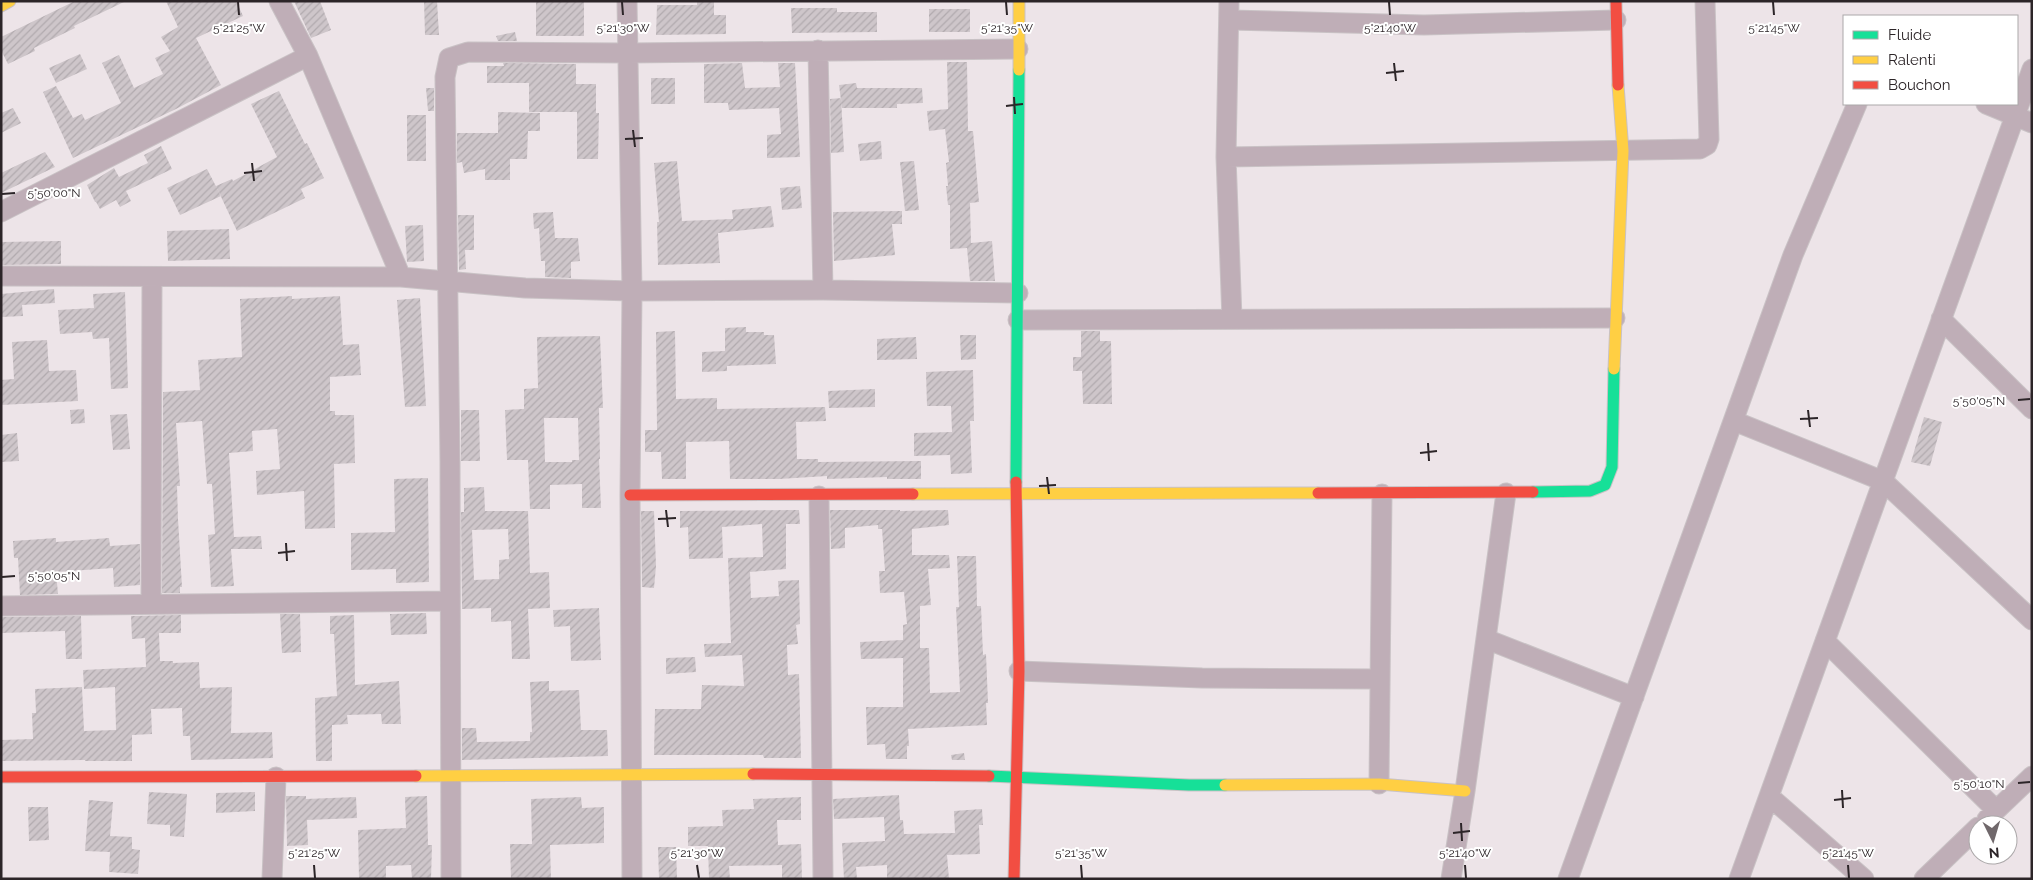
<svg xmlns="http://www.w3.org/2000/svg" width="2033" height="880" font-family="Raleway,sans-serif">
<style>
.building{fill:url(#building-hatch);fill-rule:evenodd}
.lines{fill:none;stroke-linecap:round;stroke-linejoin:round}
.street-casing{stroke:#c9c2c5;stroke-width:21}
.fast-casing{stroke:#c9c2c5;stroke-width:13}
.slow-casing{stroke:#c9c2c5;stroke-width:13}
.jam-casing{stroke:#c9c2c5;stroke-width:13}
.street{stroke:#bfaeb7;stroke-width:19}
.fast{stroke:#16e098;stroke-width:11}
.slow{stroke:#ffcf43;stroke-width:11}
.jam{stroke:#f24e42;stroke-width:11}
.ticks{fill:none;stroke:#2c2528;stroke-width:2}
.ticks-label{font-size:12px;text-anchor:middle;fill:#2c2528;stroke:#fff;stroke-width:4;stroke-linejoin:round;paint-order:stroke}
</style>
<defs>
<pattern id="building-hatch" width="6" height="6" patternUnits="userSpaceOnUse" patternTransform="scale(1.25)"><rect width="6" height="6" fill="#cec6ca"/><path d="M-1 1l2-2M0 6l6-6M5 7l2-2" fill="none" stroke="#b1aaae"/></pattern>
</defs>
<rect width="100%" height="100%" fill="#ede4e8"/>
<path class="building" d="M75,1H126L74,26L75,28L34,48L35,51L8,64L1,50V37Z
M166,1H236L243,16L196,38L221,85L176,109L73,158L43,92L56,86L73,118L82,114L85,120L121,103L102,63L119,55L134,88L163,74L155,58L170,51L161,37L178,27Z
M294,1H320L331,30L311,38Z
M424,1H437L439,35H425Z
M536,1H584V36H536Z
M697,1H714V15H726V34L656,35L657,5H697Z
M791,8H837V12H877V32L792,33Z
M929,9H970V32H929Z
M515,32L517,41H498L496,36Z
M80,54L87,69L56,83L49,68Z
M947,62H967L968,131H973L979,202L970,203L971,243L992,241L995,281H970L967,248L950,249V205H948L946,186H948L946,163L949,162L945,129L929,131L927,111L948,109Z
M503,63L576,64V84H596V113H599L598,159H577V112H529V83H487V66H504Z
M742,63L745,88L780,87L778,63H795L800,157L767,158V135L781,134L779,108L729,110L728,103H704V64Z
M651,78H675V104H651Z
M856,83L857,88H922L923,103L897,104V108H842L839,85Z
M426,88H434V111H428Z
M279,91L305,144L307,143L324,178L301,189L305,198L237,231L216,186L232,179L233,181L277,157L251,104Z
M841,98L844,152L831,153L830,99Z
M13,108L21,123L1,133V113Z
M498,112L540,113V131H528L527,159H510V180H485V169L464,173L462,162L457,163V133H498Z
M407,115H426V161H407Z
M881,141L882,159L860,161L858,144Z
M161,146L172,169L126,191L131,201L120,207L116,200L100,209L96,202H95L87,185L114,168L119,177L148,163L144,155Z
M45,152L55,167L1,193V173Z
M677,161L682,221L733,219L732,210L771,206L774,227L718,233L720,263L658,265L657,222H659L654,163Z
M914,161L919,210L905,211L900,162Z
M207,169L221,196L180,215L167,188Z
M800,186L802,208L782,210L780,188Z
M902,211V224H892L895,255L834,261L833,212Z
M553,212L555,238H578L580,261L571,262V278L545,277V261H541L539,228L534,229L533,213Z
M458,215H474V250H465L466,269L459,270Z
M423,225L424,261L407,262L405,226Z
M229,229L230,259L168,261L167,231Z
M61,241V264L1,265V242Z
M54,289L55,303L22,305L23,316L1,317V294Z
M125,292L128,388L111,389L109,338L93,339L92,332L60,334L58,310L94,308L93,294Z
M292,296V299L340,296L343,345L359,344L361,375L330,377V411H335V415H354L355,463L334,464L335,528L305,529L304,491L257,495L256,471L280,469L277,429L252,431L253,451L229,453L234,537L261,536L262,549H231L234,586L211,587L208,535L215,534L212,484H207L202,421L176,423L180,486H177L178,519L182,587H180V593H162L163,392L200,390L198,360L242,357L240,299Z
M420,298L426,406L405,407L397,300Z
M746,327V332H764V335H774L776,364L727,366V371L702,372V352L725,351V328Z
M675,331L676,399L717,398V409L825,407L826,421L796,422L797,459H818V462L921,461V479H887V477L827,479V476L779,479H730L729,441L686,442V479H662L661,452H645V430H657L656,332Z
M1081,331H1100V341H1111L1112,404H1083L1082,371H1073V357H1081Z
M960,335H976V359L961,360Z
M600,336L603,408H599L600,459H599L601,508H582V484L550,485V509H530L528,460H507L505,410L524,409V389L538,388L537,337ZM544,418H578L579,460H572V462H545Z
M916,337L917,359L877,360V339Z
M47,340L49,371L76,370L78,401L1,405V380L14,379L12,342Z
M973,370L974,421H970L972,473L951,474L950,455L914,456V433L952,432L951,406H927L926,372Z
M875,389V407L829,408L828,391Z
M84,409L85,423L71,424L70,410Z
M461,410H479L480,461H461Z
M127,414L130,449L113,450L110,415Z
M1924,417L1942,422L1930,466L1911,462Z
M17,433L19,461L1,462V435Z
M428,478L429,582L396,583V569L351,570V533L395,532L394,479Z
M484,487L485,511H528L530,573L549,572L550,608L528,609L530,659H512L511,621L491,622V608L462,609L461,512H464V488ZM508,529L509,559L499,560V579L474,580L472,530Z
M799,510L800,524H786V569L750,572L751,598L779,596L778,581L799,580L800,624L796,625L798,644L787,645L788,675L799,674L801,758H764L763,755H654L655,709H701L702,685L744,686L742,655L705,657L704,644L731,643L728,558L763,557L762,524L722,527L723,558L689,559L688,527L680,528V511Z
M830,510H900V511L948,510L949,525L912,529V555H949L950,568L928,569L931,605L920,606V648H929L930,693L960,692L956,607H959L957,556H976L977,606H981L983,655L986,654L988,703H986L987,725L908,729L909,746H907V759H886L885,744L867,745L866,707H903V658L861,659L860,642L903,640V625L907,624L904,592L880,593L879,571H885L882,529H878V525L845,528V548L831,549Z
M641,511H654L656,566L654,588L642,587Z
M56,538V542L109,538L110,546L140,544V585L114,587L113,568L56,572L58,594L20,595L18,558H14L13,541Z
M599,608L601,660L571,661L570,626L554,627L553,610Z
M426,613L427,634L391,635L390,614Z
M280,614H300L301,652L282,653Z
M181,615V633H159L160,661H173V663L199,662L200,688L232,687L231,733L272,732L273,758L191,760L190,736H183L182,708L151,709L152,734L132,735V761H85V760L1,761V740L33,739L32,713H36L35,689L82,687L84,731L116,730L115,687L84,689L83,670L146,667L145,638L132,639L131,616Z
M354,615L355,685L399,681L401,724H382L381,714L347,715L348,724L332,725V761H316L315,698L337,696L334,634H330V616Z
M81,616L82,659H66L65,631L1,633V617Z
M695,657L696,672L666,674V658Z
M549,681V691L579,690L581,730H607L608,756L462,760V728H476L477,742L530,741V732H532L530,682Z
M964,753L965,760H952L951,755Z
M149,792L187,794L184,837L170,836V825L147,824Z
M255,792V811L216,813V793Z
M899,795L900,820H903L904,834L955,833L954,811L982,809L983,825H979L980,854L947,855L949,879H887V865L856,867L857,879H844L842,843L885,841L884,817L834,819L833,799Z
M286,796H306V799L356,797L357,818L307,820L308,845L287,846Z
M427,796L428,845H432L431,879H412L411,865L386,866V879H359L358,830L406,828L405,797Z
M581,797L582,808L604,807V843L550,845L551,879H511L510,844H532L531,799Z
M801,797V820H777L778,845L801,844L802,879H782V865L729,866L730,879H709L708,846H688V827L723,826L722,810L754,809L753,799Z
M89,800L113,802L110,836L132,837V849L140,850L138,874L109,872L110,852L85,851Z
M28,807H48L49,840L29,841Z
M658,847H676L677,879H659Z"/>
<g class="lines">
<g class="street-casing">
<path id="street" d="M279,1L308,56L401,277
M627,1L632,291L630,495L632,879
M1229,1L1226,157L1232,319
M1229,20L1424,25L1616,20
M818,50L823,290
M1986,104L2032,123
M1226,157L1700,149L1707,145L1709,139L1705,1
M1,212L308,56
M1,276L401,277L525,288L632,291L823,290L1018,293
M1941,319L2032,409
M1018,320L1615,318
M1734,421L1883,481L2032,620
M819,496L823,879
M151,604L152,277
M1,606L450,601
M1486,639L1634,697
M1825,641L1996,810
M1019,671L1202,678L1380,679
M1379,784L1382,494
M1769,796L1864,879
M1987,819L2032,776
M272,879L276,777
M451,879L450,461L445,77L449,58L468,52L628,53L1018,49
M1451,879L1465,791L1506,493
M1568,879L1793,255L1857,104
M1739,879L2032,69
M1924,879L1978,827"/>
</g>
<g class="fast-casing">
<path id="fast" d="M1016,482L1019,70
M1533,492L1590,491L1605,485L1612,467L1614,369
M989,776L1189,785H1225"/>
</g>
<g class="slow-casing">
<path id="slow" d="M1,6L10,1
M1019,70V1
M1614,369L1623,151L1618,85
M913,494L1318,493
M416,776L753,774
M1225,785L1379,784L1465,791"/>
</g>
<g class="jam-casing">
<path id="jam" d="M1616,1L1618,85
M1318,493L1533,492
M630,495L913,494
M753,774L989,776
M1,777L416,776
M1014,879L1019,671L1016,482"/>
</g>
<use href="#street" class="street"/>
<use href="#fast" class="fast"/>
<use href="#slow" class="slow"/>
<use href="#jam" class="jam"/>
</g>
<path class="ticks" d="M238,2L239,15M622,2L623,15M1006,2L1007,15M1389,2L1390,15M1773,2L1774,15M1394,63L1396,81M1386,73L1404,71M1014,97L1015,114M1006,106L1023,104M633,130L635,147M625,139L643,138M252,163L254,181M244,173L262,171M2,194L15,193M2018,400L2030,399M1808,410L1810,427M1800,419L1818,418M1428,443L1429,461M1420,453L1437,451M1047,477L1049,494M1039,486L1056,485M666,510L668,527M658,519L676,518M286,543L287,561M278,553L295,551M2,577L15,576M2018,783L2030,782M1842,790L1843,808M1834,800L1851,798M1461,823L1462,841M1453,833L1470,831M314,865L315,878M697,865L699,878M1081,865L1082,878M1465,865L1466,878M1848,865L1849,878"/>
<g class="ticks-label">
<text x="239" y="32">5°21'25"W</text>
<text x="623" y="32">5°21'30"W</text>
<text x="1007" y="32">5°21'35"W</text>
<text x="1390" y="32">5°21'40"W</text>
<text x="1774" y="32">5°21'45"W</text>
<text x="54" y="197">5°50'00"N</text>
<text x="1979" y="405">5°50'05"N</text>
<text x="54" y="580">5°50'05"N</text>
<text x="1979" y="788">5°50'10"N</text>
<text x="314" y="857">5°21'25"W</text>
<text x="697" y="857">5°21'30"W</text>
<text x="1081" y="857">5°21'35"W</text>
<text x="1465" y="857">5°21'40"W</text>
<text x="1848" y="857">5°21'45"W</text>
</g>
<rect width="2033" height="880" fill="none" stroke="#2c2528" stroke-width="5"/>
<rect x="1843" y="15" width="175" height="90" fill="#ffffff" stroke="#aba8a9"/>
<rect x="1853" y="31" width="25" height="8" fill="#16e098" stroke="#aba8a9"/>
<text x="1888" y="40" font-size="15" fill="#2c2528">Fluide</text>
<rect x="1853" y="56" width="25" height="8" fill="#ffcf43" stroke="#aba8a9"/>
<text x="1888" y="65" font-size="15" fill="#2c2528">Ralenti</text>
<rect x="1853" y="81" width="25" height="8" fill="#f24e42" stroke="#aba8a9"/>
<text x="1888" y="90" font-size="15" fill="#2c2528">Bouchon</text>
<g transform="translate(1993 840) rotate(175)"><circle r="24" fill="#ffffff" stroke="#aba8a9"/>
<path d="M0-4L9 19L0 12L-9 19Z" fill="#70686b"/>
<text y="-8" font-size="14" font-weight="bold" text-anchor="middle" fill="#2c2528">N</text>
</g>
</svg>
